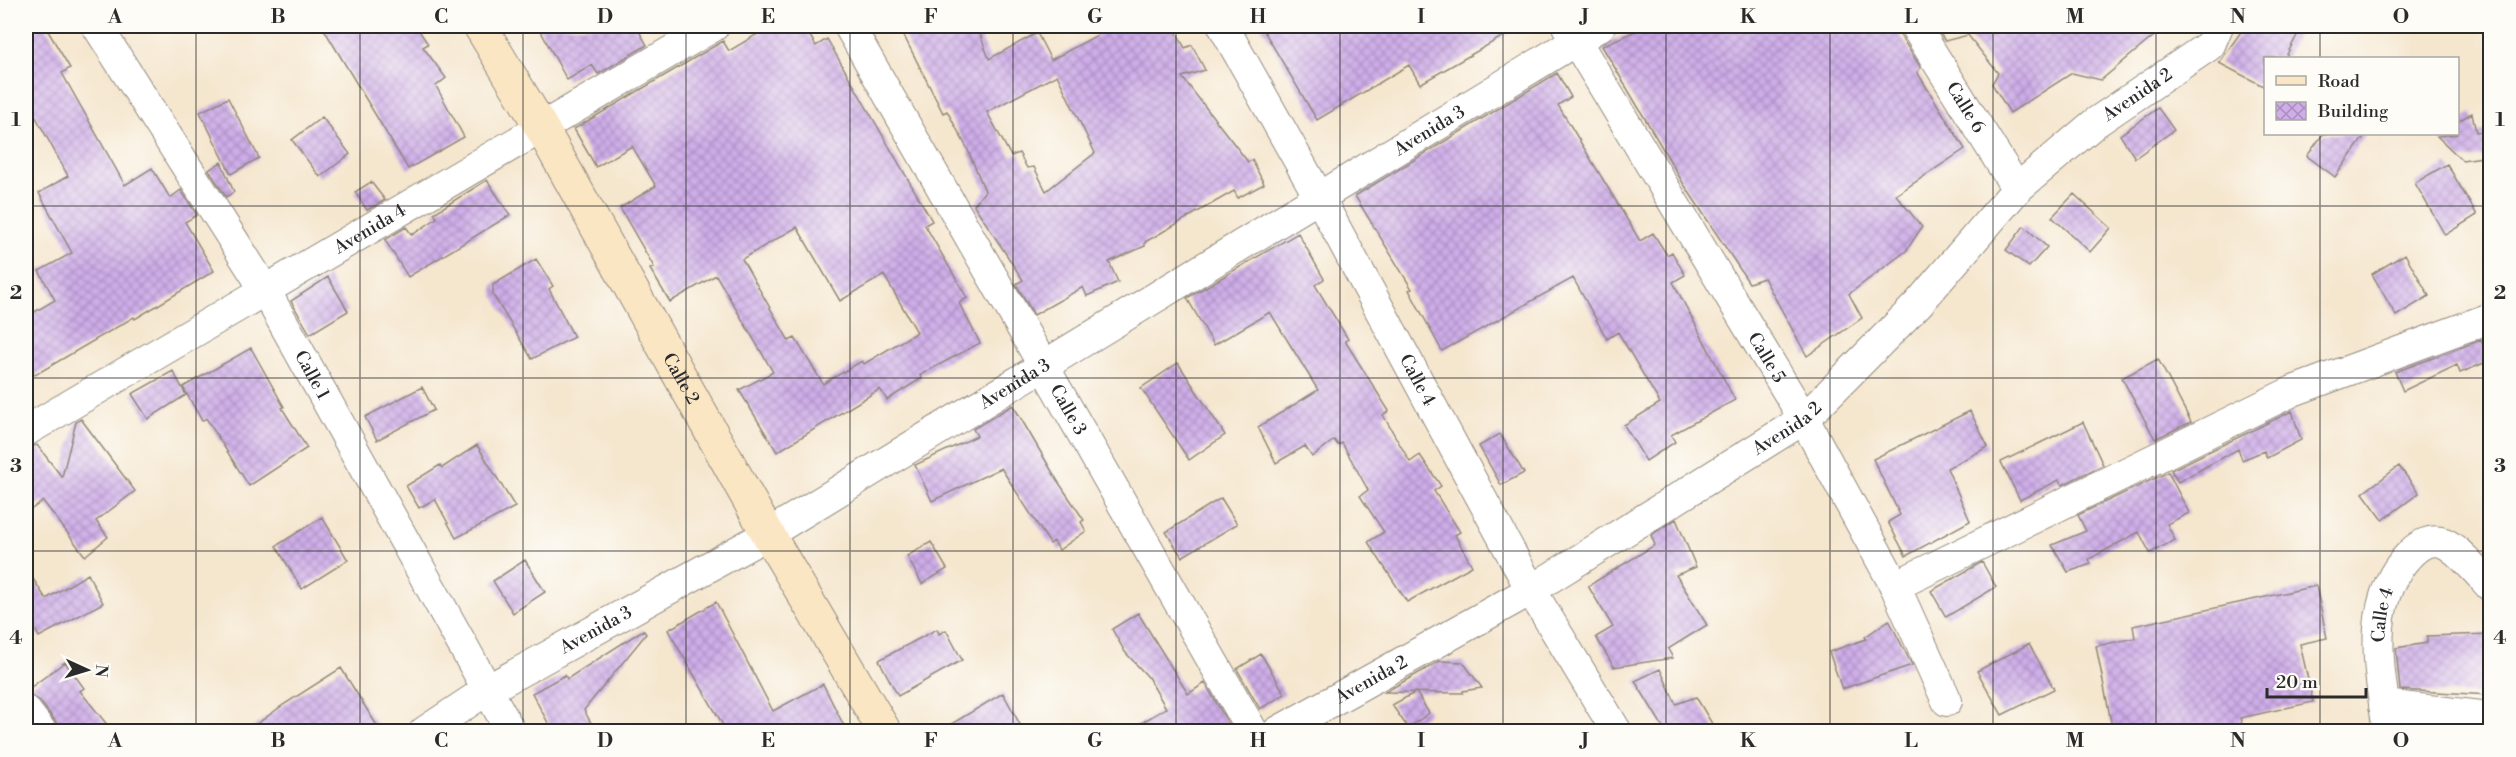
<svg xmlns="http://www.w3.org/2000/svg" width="2516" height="757" font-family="'Libre Bodoni',serif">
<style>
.building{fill:url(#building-cross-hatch);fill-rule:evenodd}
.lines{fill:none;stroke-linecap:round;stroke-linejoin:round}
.minor-casing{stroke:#90887c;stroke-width:32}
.secondary-casing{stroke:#90887c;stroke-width:35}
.minor{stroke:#fff;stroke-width:30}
.secondary{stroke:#fbe6c4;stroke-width:33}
.grid{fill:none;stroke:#2b2b2b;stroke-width:1.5;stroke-opacity:0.55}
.labels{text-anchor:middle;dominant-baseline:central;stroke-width:5;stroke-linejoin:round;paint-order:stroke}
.street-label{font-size:18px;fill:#2b2b2b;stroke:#fdfcf7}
.neatline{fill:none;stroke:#2b2b2b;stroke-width:2}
.grid-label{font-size:20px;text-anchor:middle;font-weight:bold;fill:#2b2b2b}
</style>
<defs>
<pattern id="building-cross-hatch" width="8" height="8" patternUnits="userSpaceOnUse" patternTransform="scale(1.5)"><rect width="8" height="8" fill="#cfade9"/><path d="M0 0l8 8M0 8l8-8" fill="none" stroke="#a88dbd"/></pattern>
</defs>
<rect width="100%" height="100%" fill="#fdfcf7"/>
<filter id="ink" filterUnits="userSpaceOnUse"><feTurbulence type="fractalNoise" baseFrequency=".0167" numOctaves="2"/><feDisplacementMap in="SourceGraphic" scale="12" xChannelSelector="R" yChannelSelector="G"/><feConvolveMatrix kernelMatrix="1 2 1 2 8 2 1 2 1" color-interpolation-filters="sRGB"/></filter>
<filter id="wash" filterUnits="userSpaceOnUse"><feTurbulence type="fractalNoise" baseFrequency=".008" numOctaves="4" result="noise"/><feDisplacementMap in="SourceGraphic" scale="24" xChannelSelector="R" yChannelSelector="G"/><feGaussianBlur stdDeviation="1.35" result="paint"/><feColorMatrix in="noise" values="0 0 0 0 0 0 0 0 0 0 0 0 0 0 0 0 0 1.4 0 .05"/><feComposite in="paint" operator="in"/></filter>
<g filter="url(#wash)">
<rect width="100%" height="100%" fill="#f5e6ce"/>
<g id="blocks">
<path class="building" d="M36,26H45L70,68L62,73L125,185L152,168L170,198L181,190L197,215L185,222L214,271L135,319L134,317L35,375L26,360V317L55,300L39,271L72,253L39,193L68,176L26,99V32Z
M322,26H416L428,44L423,47L446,78L436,86L464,137L408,169Z
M538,26H636L647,45L598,74L592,65L567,80Z
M771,26H804L816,46L827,39L932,221L925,225L967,298L959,303L980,343L920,375L922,378L887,400L880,389L777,452L739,390L773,372L716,275L670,302L650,269L654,267L620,208L656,186L632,146L596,167L574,129L723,41L729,51ZM797,227L840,301L884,275L917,332L864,364L862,361L823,384L795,338L789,341L742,259Z
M899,26H977L989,59L1037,33L1051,60L1114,26H1173L1185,48L1192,45L1205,70L1182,77L1248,162L1252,160L1264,184L1238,198L1234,191L1145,242V246L1109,262L1118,282L1087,296L1083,287L1034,315L1016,284L1023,280L974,205L985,191L967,148L947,111L943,113ZM1057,75L1095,153L1046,191L1034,167L1027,168L1019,153L1011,156L987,112Z
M1261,26H1521L1420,84L1409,65L1317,120Z
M1646,26H1898L1900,35L1921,68L1917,72L1965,149L1896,195L1922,227L1906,251L1849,294L1862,318L1807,356L1764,278L1749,283L1683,183L1602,46Z
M1935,26H2166L2101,80L2072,73L2010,113L1992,84L1998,73L1968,35L1945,41Z
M2245,26H2302L2285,58H2265V87L2219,63Z
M1557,73L1571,97L1558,105L1640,241L1653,233L1667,255L1672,252L1685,275L1673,282L1735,400L1671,435L1675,442L1646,461L1624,425L1660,403L1618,332L1607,339L1573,278L1442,351L1409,290L1412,289L1355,196Z
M228,98L259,158L231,174L200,112Z
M2158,108L2174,130L2135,158L2120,135Z
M2472,113L2476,132L2490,130V156L2462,160L2437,136L2457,134V122Z
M322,117L350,154L320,177L292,140Z
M2323,134H2366L2335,177L2307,156Z
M221,162L234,192L226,197L209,170Z
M2447,164L2477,215L2445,235L2415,183Z
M487,180L510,215L408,277L385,240L406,227L412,235L437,218L434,213Z
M371,182L385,200L367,210L355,192Z
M2074,194L2111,228L2090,252L2052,217Z
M2024,226L2047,247L2029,267L2006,250Z
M1298,233L1324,279L1315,285L1348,339L1345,341L1389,411L1383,415L1410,462L1420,455L1441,486L1434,491L1460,532L1455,535L1472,566L1407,602L1368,542L1384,532L1360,496L1368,490L1342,443L1338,445L1334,440L1312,457L1305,446L1276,463L1258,427L1318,390L1270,312L1214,345L1187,298Z
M2405,254L2429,296L2396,316L2372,274Z
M536,259L553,286L549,289L574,337L532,359L493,295V285Z
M328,277L348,311L310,334L291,301Z
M2481,340L2489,361L2460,373L2457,365L2403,391L2395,372Z
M251,348L284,407L282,408L307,448L249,486L206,418L202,421L183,387Z
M2158,359L2191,422L2155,439L2122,378Z
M1178,363L1225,435L1189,460L1141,388Z
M173,371L186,395L148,419L132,394Z
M422,387L434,410L377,440L365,417Z
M1013,405L1057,480L1084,520L1081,522L1086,531L1059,550L1054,541L1050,544L1001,468L932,501L915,465L977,436L973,429Z
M1970,411L1988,447L1947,468L1970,521L1906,556L1888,522L1900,515L1873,459Z
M2292,411L2301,440L2267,458L2264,451L2242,460L2238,449L2178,482L2171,470Z
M81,419L135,491L96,521L108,537L85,556L43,501L26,513V448L37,445L62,477L76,422Z
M2083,422L2103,465L2062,485L2059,480L2020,500L2001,462Z
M1500,434L1524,473L1501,485L1479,446Z
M477,445L515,507L456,538L435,499L419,508L406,486L440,465L442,468Z
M2399,466L2419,493L2383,520L2363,493Z
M2168,472L2189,513L2167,524L2175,540L2150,553L2139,532L2089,559L2091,564L2068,572L2052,545L2086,531L2078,515Z
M1221,498L1237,524L1182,557L1166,532Z
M322,517L348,560L302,589L276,546Z
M1676,519L1696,567L1676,575L1707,625L1668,649L1673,658L1614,667L1596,637L1613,627L1588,586L1655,545L1651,535Z
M931,542L947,569L922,584L907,556Z
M525,560L545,592L513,613L493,581Z
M1982,562L1996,587L1946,617L1931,591Z
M26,568L46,599L88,574L103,603L39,637L26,612Z
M2316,586L2327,638L2300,644L2313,702L2240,718L2245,732H2113L2096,646L2135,638L2133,626Z
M716,602L773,711L823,684L847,732H727L668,630Z
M1138,613L1188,694L1205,683L1230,727L1222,732H1126L1166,708L1148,677L1125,652L1112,629Z
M1889,620L1912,665L1842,689L1829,652L1866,639L1865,637Z
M937,629L939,634L946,630L962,660L898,696L879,660Z
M643,630L646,634L584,710L596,732H553L532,693L565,675L567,679Z
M2490,634V695L2400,690L2396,648L2427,643V636Z
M2029,644L2054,689L2002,715L1977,671Z
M1261,654L1285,694L1260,709L1237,669Z
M1440,661L1463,662L1482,688L1463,691V693L1385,692Z
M65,662L84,688L80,691L113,732H59L56,722L40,701L26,694V691Z
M341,668L381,732H246L283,705Z
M1660,669L1676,704L1696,697L1717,732H1666L1635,681Z
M1416,692L1429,713L1408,728L1392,705Z
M1003,693L1024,732H938Z"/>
</g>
</g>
<g filter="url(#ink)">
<use href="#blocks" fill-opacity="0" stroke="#90887c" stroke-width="1.5"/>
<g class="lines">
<g class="minor-casing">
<g id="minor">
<path id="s1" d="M97,26L265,290L511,732"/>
<path id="s2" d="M849,26L1253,732"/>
<path id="s3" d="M1223,26L1319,197L1531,590L1617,732"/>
<path id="s4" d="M1567,26L1804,419L1895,586L1947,701"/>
<path id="s5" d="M1915,26L2017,189"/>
<path id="s6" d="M26,431L714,26"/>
<path d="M1895,586L2293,391L2490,318"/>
<path d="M2384,705L2490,717"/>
<path d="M26,711L42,732"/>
<path id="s7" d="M424,732L487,690L768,534L1600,26"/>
<path id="s8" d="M1277,732L1531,590L1804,419L1918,304L2017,189L2095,123L2210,45L2218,26"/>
<path id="s9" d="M2388,732C2380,671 2363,601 2411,553C2419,545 2431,538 2444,543C2457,548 2480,575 2490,586"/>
</g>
</g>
<g class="secondary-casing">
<g id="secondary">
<path id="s10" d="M480,26L541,127L768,534L885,732"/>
</g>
</g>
<use href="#minor" class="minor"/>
<use href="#secondary" class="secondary"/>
</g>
</g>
<path class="grid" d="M196,26V732M360,26V732M523,26V732M686,26V732M850,26V732M1013,26V732M1176,26V732M1340,26V732M1503,26V732M1666,26V732M1830,26V732M1993,26V732M2156,26V732M2320,26V58M2320,134V732M26,206H2490M26,378H2490M26,551H2490"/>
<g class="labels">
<g class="street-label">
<text stroke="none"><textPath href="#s8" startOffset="1080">Avenida 2</textPath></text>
<text stroke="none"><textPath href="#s5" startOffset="96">Calle 6</textPath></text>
<text stroke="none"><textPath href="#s7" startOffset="1172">Avenida 3</textPath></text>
<text stroke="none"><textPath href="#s6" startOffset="399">Avenida 4</textPath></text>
<text stroke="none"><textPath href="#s4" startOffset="387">Calle 5</textPath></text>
<text stroke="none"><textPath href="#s1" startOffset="410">Calle 1</textPath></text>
<text stroke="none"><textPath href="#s10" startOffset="406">Calle 2</textPath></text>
<text stroke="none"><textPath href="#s3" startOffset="404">Calle 4</textPath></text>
<text stroke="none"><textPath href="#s7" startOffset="686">Avenida 3</textPath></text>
<text stroke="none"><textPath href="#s2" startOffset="442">Calle 3</textPath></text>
<text stroke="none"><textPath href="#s8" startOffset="594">Avenida 2</textPath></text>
<text stroke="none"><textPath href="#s9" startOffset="118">Calle 4</textPath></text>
<text stroke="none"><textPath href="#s7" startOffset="200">Avenida 3</textPath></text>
<text stroke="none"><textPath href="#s8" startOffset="108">Avenida 2</textPath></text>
</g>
</g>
<rect width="2516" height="757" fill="none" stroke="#fdfcf7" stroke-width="66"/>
<rect x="2264" y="57" width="195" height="78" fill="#fdfcf7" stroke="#a9a8a5" stroke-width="1.5"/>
<rect x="2276" y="76" width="30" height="9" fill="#fbe6c4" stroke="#a9a8a5" stroke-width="1.5"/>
<text x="2318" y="87" font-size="18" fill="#2b2b2b">Road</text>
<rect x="2276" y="102" width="30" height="18" fill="url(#building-cross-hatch)" stroke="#a9a8a5" stroke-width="1.5"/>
<text x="2318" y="117" font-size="18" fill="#2b2b2b">Building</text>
<g transform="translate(87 670) rotate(94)" stroke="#fdfcf7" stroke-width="4.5" paint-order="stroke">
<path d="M0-4.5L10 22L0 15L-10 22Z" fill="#2b2b2b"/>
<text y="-9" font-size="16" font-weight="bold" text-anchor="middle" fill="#2b2b2b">N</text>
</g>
<path d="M2267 688v9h99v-9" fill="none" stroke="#2b2b2b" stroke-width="3"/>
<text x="2276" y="688" font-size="18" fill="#2b2b2b" stroke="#fdfcf7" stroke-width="4.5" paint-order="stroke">20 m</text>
<rect x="33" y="33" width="2450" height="691" class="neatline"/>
<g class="grid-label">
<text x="115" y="23">A</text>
<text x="278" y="23">B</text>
<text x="441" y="23">C</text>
<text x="605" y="23">D</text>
<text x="768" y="23">E</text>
<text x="931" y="23">F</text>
<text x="1095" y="23">G</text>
<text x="1258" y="23">H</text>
<text x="1421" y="23">I</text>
<text x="1585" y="23">J</text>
<text x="1748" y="23">K</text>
<text x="1911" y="23">L</text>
<text x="2075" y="23">M</text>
<text x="2238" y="23">N</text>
<text x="2401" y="23">O</text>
<text x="16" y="126">1</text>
<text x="2500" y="126">1</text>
<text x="16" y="299">2</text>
<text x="2500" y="299">2</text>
<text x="16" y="472">3</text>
<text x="2500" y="472">3</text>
<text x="16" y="644">4</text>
<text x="2500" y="644">4</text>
<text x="115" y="747">A</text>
<text x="278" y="747">B</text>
<text x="441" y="747">C</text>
<text x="605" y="747">D</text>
<text x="768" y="747">E</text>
<text x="931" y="747">F</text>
<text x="1095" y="747">G</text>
<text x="1258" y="747">H</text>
<text x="1421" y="747">I</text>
<text x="1585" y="747">J</text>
<text x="1748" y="747">K</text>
<text x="1911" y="747">L</text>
<text x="2075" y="747">M</text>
<text x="2238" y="747">N</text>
<text x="2401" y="747">O</text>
</g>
</svg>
